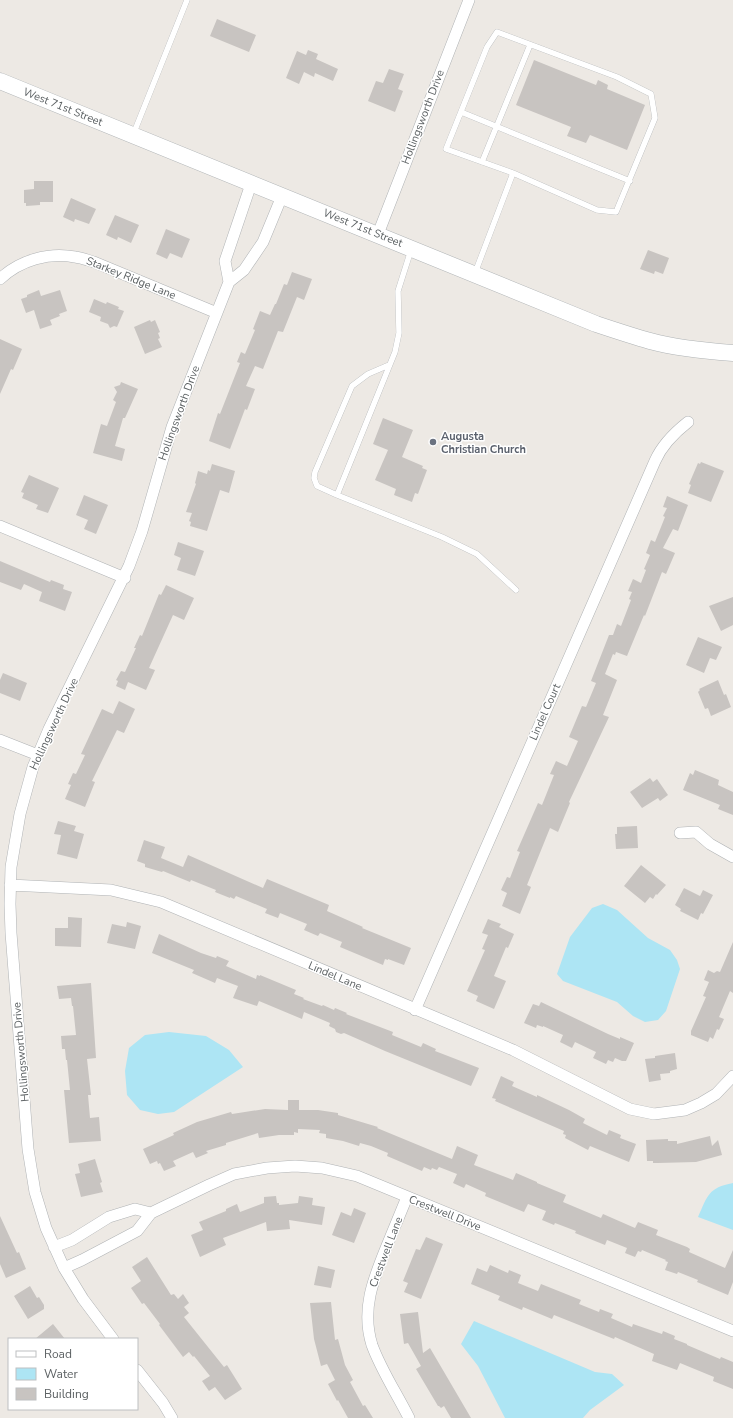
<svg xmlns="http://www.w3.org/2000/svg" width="733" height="1418" font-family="'Nunito Sans',sans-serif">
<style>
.water{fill:#ade5f4}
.building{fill:#c8c4c1}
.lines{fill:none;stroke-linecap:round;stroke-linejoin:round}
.lane-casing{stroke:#b0b3b5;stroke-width:6}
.street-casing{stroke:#b0b3b5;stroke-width:12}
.secondary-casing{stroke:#afb3b5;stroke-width:17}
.lane{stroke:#fff;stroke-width:5.5}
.street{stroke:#fff;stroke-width:11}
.secondary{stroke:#fff;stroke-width:16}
.worship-dot{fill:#6b7280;stroke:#fff;stroke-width:1.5}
.labels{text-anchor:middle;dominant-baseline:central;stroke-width:3;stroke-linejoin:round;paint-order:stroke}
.street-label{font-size:11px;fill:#5c6163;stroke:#fff}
.worship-label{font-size:11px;font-weight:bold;fill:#5b616d;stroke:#fff;text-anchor:start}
</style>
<rect width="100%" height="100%" fill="#ede9e4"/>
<path class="water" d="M603,904L617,910L648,938L670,950L677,960L680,969L666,1011L658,1020L645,1022L633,1016L617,1002L563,981L557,974L570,937L592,908Z
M169,1032L206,1036L229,1050L243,1067L174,1112L158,1114L140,1110L127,1095L125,1071L129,1048L145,1035Z
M733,1183V1230L698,1217C708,1195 708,1188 733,1183Z
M474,1321L595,1372L612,1374L624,1385L590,1410L583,1418H505L478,1366L461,1344Z"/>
<path class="building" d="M217,19L256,35L249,52L210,36Z
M308,50L318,54L316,59L338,69L333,81L315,73L314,77L304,72L299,84L286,78L297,51L306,55Z
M534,60L596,85L598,80L608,85L607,89L645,105L627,150L590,135L586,143L567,136L571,127L516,105Z
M389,69L404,74L398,89L403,91L395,112L368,101L376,81L383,83Z
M34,181H53V202H40V205L26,206V203H24V190L34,189Z
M71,198L96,209L89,224L75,219L74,222L63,217Z
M115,215L139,225L131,243L118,237L117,240L106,235Z
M166,229L190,239L182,258L170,253L167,259L156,254Z
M648,250L669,258L663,274L655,271L654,274L640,269Z
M292,272L312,279L304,300L297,297L283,332L278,331L263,369L255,366L246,386L255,389L247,410L245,409L230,449L209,441L218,413L220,414L240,363L237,362L241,352L245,354L255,330L253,329L260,311L270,315L275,304H276L284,284L287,285Z
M39,290L41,296L60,290L67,311L59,314L60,316L50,320L52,325L40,329L34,310L26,313L21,299L27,297V295Z
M94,299L106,304L107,302L119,307L118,309L124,311L117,327L114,326L110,328L108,324L100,321L101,317L89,312Z
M150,320L151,322L155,320L160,332L158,333L160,338L158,339L162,347L145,354L134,327Z
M0,339L22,349L13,370L11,369L0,394Z
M121,382L138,389L125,418H123L115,446L125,449L122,461L93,453L101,424L107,426L116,402L113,400L117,392L114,387L120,385Z
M383,418L413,430L402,457L423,466L422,468L427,470L418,494L415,493L412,502L394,495L396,489L375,480L388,450L373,444Z
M701,462L724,471L711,502L688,493L691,485L689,484L698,463L700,464Z
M212,464L235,471L229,493L220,490L207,531L190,526L191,522L189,521L192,513L186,512L196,484L195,483L198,471L207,474L208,470L210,471Z
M29,475L59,488L48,513L36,509L38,505L22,498L24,493L21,492Z
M84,495L108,505L96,534L84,529L88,520L76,515Z
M667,496L688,505L678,531L673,529L663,548L675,553L666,574L662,572L645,616L644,615L627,656L616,652L615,655L613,654L605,674L617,680L603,715L609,717L569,802L570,803L558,832L550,828L527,885L531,887L520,914L502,906L507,893L501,890L507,877L510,878L520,852L517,851L538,803L542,805L554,775L550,774L556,761L567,766L578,741L569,737L582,706L586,707L596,683L591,681L609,635H613L617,624L621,626L631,600L629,599L632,592L628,591L633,579L641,583L646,570L644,569L650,555L646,553L651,540L655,542L665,517L663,516L667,508L663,507Z
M178,542L204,551L195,576L177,570L181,558L174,555Z
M0,561L50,582L51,580L64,585L63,589L72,592L65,611L39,601L42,592L24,584L21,590L0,582Z
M166,585L194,598L184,620L173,615L149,668L155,670L146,690L128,682L125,690L116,686L118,681L116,680L121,671L125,672L136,648H134L140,635L142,636L159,594L161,595Z
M733,597V625L721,631L709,606Z
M698,637L722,647L716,660L710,658L704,673L686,665Z
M3,673L27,683L20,701L0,693V680Z
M718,680L724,695L726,694L731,707L711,716L708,708L705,709L698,692L700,690L699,689Z
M119,701L135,709L124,733L117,730L92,781L95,782L85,807L65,799L71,785L68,784L73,773L76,774L85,755L81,754L102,709L113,714Z
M695,770L719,780L718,785L733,792V815L718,809L720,805L683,790L690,773L693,775Z
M650,778L653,782L657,779L668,795L660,801L658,798L642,808L630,792Z
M58,821L76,826L74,831L84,834L77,859L57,854L61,835L54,834Z
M637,826L638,848L616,849L615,834H617V827Z
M144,840L165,847L161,858L183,867L188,855L263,888L267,879L329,905L327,911L363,927L362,928L411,948L404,965L388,959V960L385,959L383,965L340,947L342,942L320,933L318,936L304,930L307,924L280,913L278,918L265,913L267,909L236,896L234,899L230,897V898L215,892L216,890L191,880L190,882L163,871L162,872L145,867V864L137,861Z
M641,865L666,885L657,895L656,894L653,899L650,897L645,903L624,886Z
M684,888L700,896L703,890L713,895L703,914L701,913L698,920L680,911L681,909L675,905Z
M68,917L82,918L81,947L55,946V928H68Z
M488,919L501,924L499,927L514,934L508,948L506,947L494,976L506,981L494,1009L476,1001L478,996L467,991L485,950L482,949L488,935L482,933Z
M127,922L141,926L135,949L107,943L112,924L126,927Z
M159,934L201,953L216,958L217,956L229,961L226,966L256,979L257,975L260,976V975L296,990L294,994L304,998L303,999L322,1006L323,1005L334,1010L335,1008L347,1013L346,1014L393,1032L392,1035L421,1047L423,1043L436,1049L435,1051L479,1068L471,1086L385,1051L344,1033L341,1034L336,1032L335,1029L329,1026L330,1023L304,1012L302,1019L259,1001L257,1006L233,998L238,986L217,978L215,983L192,973L194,970L152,953Z
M733,942V993L730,991L719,1017L724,1019L719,1030L717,1029L713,1039L710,1037L708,1042L691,1035V1031L706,997L703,996L709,982L704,980L708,970L714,973L717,971L720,972Z
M91,983L96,1058L87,1059L91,1095H88L90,1118L99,1117L101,1141L69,1143L64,1090H70L67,1060H66L65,1049H62L61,1036L76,1035L73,1006H72L71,998L59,999L57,986Z
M541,1002L608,1034L620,1039V1037L634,1043L626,1061H622L615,1058L613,1062L608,1060L606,1064L593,1058L596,1052L575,1042L572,1048L560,1042L563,1035L543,1026V1027L537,1025L536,1028L524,1023L533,1004L539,1006Z
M675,1053L677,1069L670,1071V1073L660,1074L661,1080L649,1082L645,1059L655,1058V1056Z
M501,1076L514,1082L512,1086L537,1097V1095L569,1110L585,1119L583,1123L607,1135L609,1130L621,1135L620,1138L636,1144L629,1162L590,1146L588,1150L565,1138L566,1135L563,1134L564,1131L495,1101L496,1099L492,1098Z
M288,1100H299V1110H318L338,1113V1115L378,1127L377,1128L452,1159L457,1146L478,1155L474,1165L513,1180L516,1173L537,1182V1183L566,1195L563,1202L601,1218L603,1214L635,1228L638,1222L658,1230L656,1235L687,1247L690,1249L689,1252L725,1268L733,1250V1282L728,1295L697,1282L698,1280L678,1272L677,1274L665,1270L668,1262L665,1261L666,1260L642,1250L641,1252L638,1251L635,1257L625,1253L627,1248L607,1240L605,1245L575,1233L576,1231L555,1223L554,1225L542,1220L546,1211L528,1204L524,1212L485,1196L486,1193L466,1184L464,1188L453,1183L457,1174L439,1167L437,1170L432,1168L431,1170L424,1167L422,1171L387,1156L388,1153L371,1146L360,1143L359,1146L343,1141L326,1138V1134L319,1133L320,1130L298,1129V1133L294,1132V1135H279L259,1138L258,1133L226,1143V1145L206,1151L208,1153L196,1158L193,1152L173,1161L176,1166L164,1171L160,1163L158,1164L157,1161L150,1164L143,1149L174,1135L173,1133L197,1122L231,1112L232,1114L265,1109L288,1110Z
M710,1136L712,1146L718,1140L722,1155L696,1162L658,1163H653V1161H647L646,1140L668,1139V1141H677V1144Z
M95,1159L102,1182L100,1183L103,1192L81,1197L75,1174L80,1173L78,1164Z
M276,1196L277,1203H279V1205L298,1203L299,1196L313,1198L312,1205L325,1207L322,1225L289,1220L290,1229L267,1231L266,1222L223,1238L226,1245L200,1257L191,1235L203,1230L199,1222L226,1211V1209L237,1204L240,1212L264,1203V1197Z
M354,1208L366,1213L354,1243L332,1235L341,1212L351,1216Z
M0,1216L17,1253L19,1252L26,1269L6,1278L0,1264Z
M426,1237L443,1244L421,1299L404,1292L408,1283L403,1281L416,1249L420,1250Z
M147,1257L171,1295L174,1294L178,1299L183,1294L189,1303L184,1307L189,1313L184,1317L224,1367L227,1365L242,1389L225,1400L215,1387L209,1391L202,1381L210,1376L194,1356L193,1357L189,1352L183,1357L159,1325L160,1324L144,1303L142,1304L131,1288L141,1281L132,1267Z
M490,1265L508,1273L509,1270L521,1275L518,1283L538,1291L541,1284L581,1300L579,1304L599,1312L600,1309L613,1314L611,1318L632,1327L633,1324L662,1334L663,1331L675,1336L674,1339L687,1344V1345L720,1359L721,1357L733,1362V1389L713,1381L714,1377L680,1363L677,1370L652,1361L654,1354L615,1337L614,1339L554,1315L552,1319L523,1307L522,1310L498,1300L500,1296L471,1284L477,1268L487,1272Z
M318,1266L335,1270L331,1288L314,1285Z
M30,1286L37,1298L39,1297L44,1305V1309L28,1319L14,1296Z
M331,1302L335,1340L338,1339L345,1365L353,1380L350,1382L363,1406L365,1405L373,1418H348L338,1400L337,1401L328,1384L335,1380L327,1364L321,1366L314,1339L310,1303Z
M418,1312L423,1353L430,1348L471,1418H451L444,1406L441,1408L439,1406H438L416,1369L421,1366L408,1343L404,1344L400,1314Z
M53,1324L65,1339H35Z"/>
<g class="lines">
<g class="lane-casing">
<path id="lane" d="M461,112L630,181
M133,135L187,0
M482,162L530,45
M411,250L398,291L399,333L395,352L337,495L442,537L477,554L516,590
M475,273L513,173L597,210L616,212L655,118L651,94L617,77L497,32L487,47L446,149L513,173
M337,495L317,486L314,478L315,472L352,386L368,374L389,365"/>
</g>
<g class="street-casing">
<path id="street" d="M378,234L469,0
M0,279C20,260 49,252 75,257C82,258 87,260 94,262L217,313
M229,282L225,261L251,184
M0,526L125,578
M0,740L38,755
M680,833L696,832L710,844L733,857
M10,885L111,890L161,902L513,1050L630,1109L654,1114L685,1110L701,1103L716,1094L733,1076
M415,1010L655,461C662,445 674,433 688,422
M407,1197C400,1214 393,1231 386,1248C373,1280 361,1310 372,1345C381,1370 397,1394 409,1418
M54,1247L72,1240L109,1217L135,1209L151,1213
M64,1268L82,1260L137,1231L151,1213L209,1185L234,1174L267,1168L295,1166L322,1168L357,1176L733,1331
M113,1339L83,1299L64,1268L46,1228L35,1192L28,1149L11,933L10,904L11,867L20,814L33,767L49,729L129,566L142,531L172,427L229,282L244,270L263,242L282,196
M137,1370L163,1403L172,1418"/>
</g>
<g class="secondary-casing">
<path id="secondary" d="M0,81L596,324C614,330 632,336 650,341C676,348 705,351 733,353"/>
</g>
<use href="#lane" class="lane"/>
<use href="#street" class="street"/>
<use href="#secondary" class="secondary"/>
</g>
<circle class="worship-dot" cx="433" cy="442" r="4"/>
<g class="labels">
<g class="street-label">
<text transform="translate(63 107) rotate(22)">West 71st Street</text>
<text transform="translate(423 117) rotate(-69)">Hollingsworth Drive</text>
<text transform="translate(363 228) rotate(22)">West 71st Street</text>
<text transform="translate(131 278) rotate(22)">Starkey Ridge Lane</text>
<text transform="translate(179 413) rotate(-70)">Hollingsworth Drive</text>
<text transform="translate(545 712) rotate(-66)">Lindel Court</text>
<text transform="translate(54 724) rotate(-65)">Hollingsworth Drive</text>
<text transform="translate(335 976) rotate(23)">Lindel Lane</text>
<text transform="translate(21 1052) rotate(-95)">Hollingsworth Drive</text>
<text transform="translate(445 1213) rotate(22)">Crestwell Drive</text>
<text transform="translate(386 1252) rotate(-69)">Crestwell Lane</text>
</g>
<g class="worship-label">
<text x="441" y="436">Augusta<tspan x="441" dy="13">Christian Church</tspan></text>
</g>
</g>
<rect x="8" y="1338" width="130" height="72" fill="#ffffff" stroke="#bec0c1"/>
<rect x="16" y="1351" width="20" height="6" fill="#ffffff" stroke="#bec0c1"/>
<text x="44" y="1358" font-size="12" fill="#5c6163">Road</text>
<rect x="16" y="1368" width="20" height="12" fill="#ade5f4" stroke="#bec0c1"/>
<text x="44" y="1378" font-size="12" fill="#5c6163">Water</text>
<rect x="16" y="1388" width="20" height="12" fill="#c8c4c1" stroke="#bec0c1"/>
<text x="44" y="1398" font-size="12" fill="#5c6163">Building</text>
</svg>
